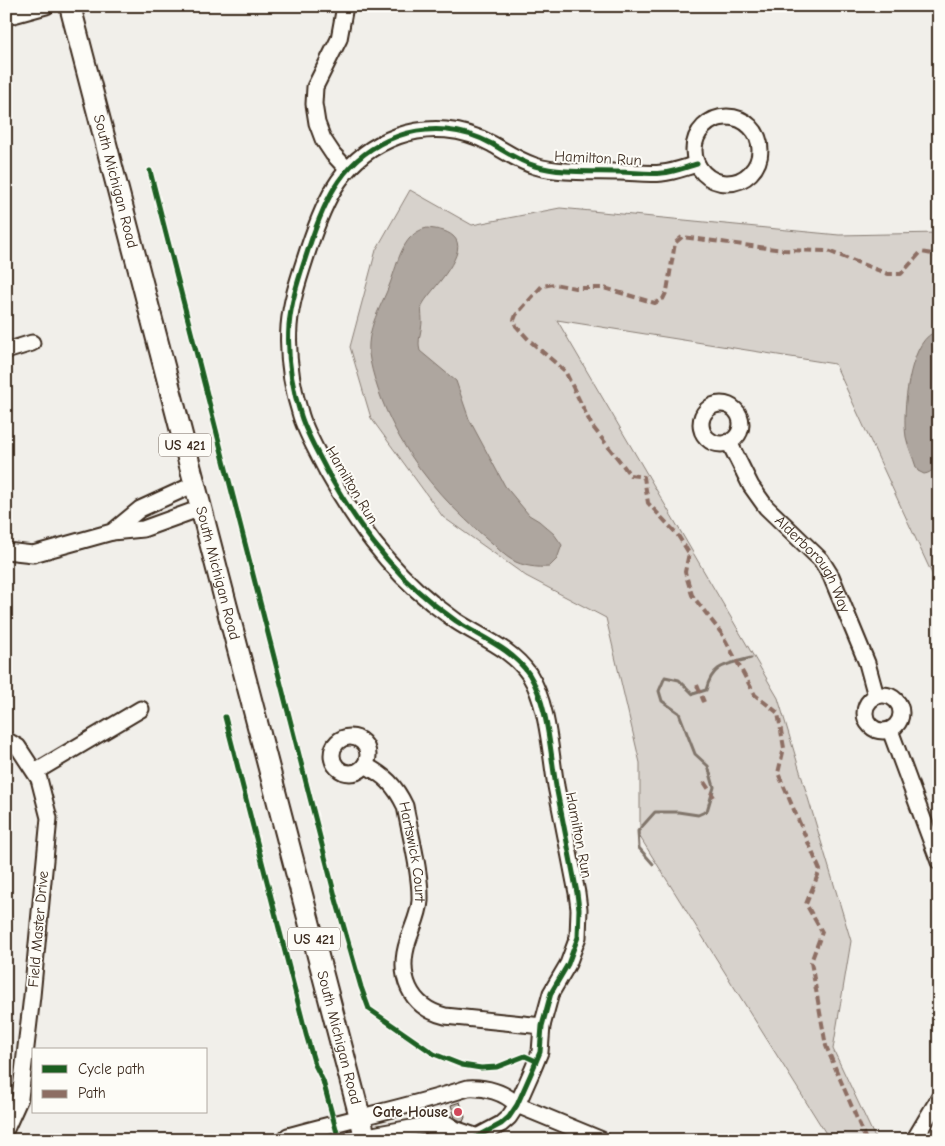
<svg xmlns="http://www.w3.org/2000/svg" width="945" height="1146" font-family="'Comic Neue',sans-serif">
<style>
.green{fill:#d7d2cc;stroke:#897e75}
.water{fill:#aea69f;stroke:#80746b}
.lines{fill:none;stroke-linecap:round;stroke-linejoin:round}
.stream{stroke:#80746b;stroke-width:3}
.building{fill:#c1bcb4;stroke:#3b2a1e}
.minor-casing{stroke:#3b2a1e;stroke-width:19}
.major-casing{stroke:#3b2a1e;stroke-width:24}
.minor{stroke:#fdfcf7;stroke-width:15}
.major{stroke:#fdfcf7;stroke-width:20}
.quiet{stroke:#8d6e63;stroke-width:4;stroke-dasharray:8 4;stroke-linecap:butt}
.cycleway-casing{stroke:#fdfcf7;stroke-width:8}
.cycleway{stroke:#1b5e20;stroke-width:5}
.poi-dot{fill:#d1495b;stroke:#fdfcf7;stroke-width:2}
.labels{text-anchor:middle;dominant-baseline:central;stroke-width:4;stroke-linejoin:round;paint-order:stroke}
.shield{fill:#fdfcf7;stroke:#75695f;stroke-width:1}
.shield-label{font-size:14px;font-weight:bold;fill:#3b2a1e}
.street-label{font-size:15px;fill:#3b2a1e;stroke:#fdfcf7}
.poi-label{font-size:15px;font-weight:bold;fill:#3b2a1e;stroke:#fdfcf7;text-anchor:end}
</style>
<rect width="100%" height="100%" fill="#f1efea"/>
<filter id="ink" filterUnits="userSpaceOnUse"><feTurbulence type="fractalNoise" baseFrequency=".02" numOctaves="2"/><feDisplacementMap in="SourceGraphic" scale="10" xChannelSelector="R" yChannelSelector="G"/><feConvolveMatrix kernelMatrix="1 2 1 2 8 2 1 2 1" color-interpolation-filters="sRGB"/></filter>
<g filter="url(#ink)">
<path class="green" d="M410,190L472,225L560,208L839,235L939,233V589L835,364L557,320L778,698L851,941L833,1049L876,1140H830L640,837V763L606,618L526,576L443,517L371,418L350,347L376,250Z"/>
<path class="water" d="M427,228C436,229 446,230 453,236C471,251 433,288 424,302C420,308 422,313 422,321C422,331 417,340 420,351L456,381L469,419L505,486L529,515L539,521L554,534L562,545L557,559L549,567C537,568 522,566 512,560C505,556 498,549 492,543C456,513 423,479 400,438C387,415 375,386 370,360C364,329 383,305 392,278C399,258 404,233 427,228Z
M933,333L939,334V457C937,465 933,473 924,474L918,471L916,467C913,457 908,447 906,437C902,413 909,344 933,333Z"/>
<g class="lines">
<path class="stream" d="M653,864L639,848L638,831L655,812H678L698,815L707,811L714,787L708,766L695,754L679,713L662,701L659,691L665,677L679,680L693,694L706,690C713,663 727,665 751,658"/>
</g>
<path class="building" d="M460,1102L465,1117L463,1122L455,1118L451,1105Z"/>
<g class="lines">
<g class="minor-casing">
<g id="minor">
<path d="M345,6L339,39L315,87L314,104L317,123L323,139L333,154L347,169"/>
<path d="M6,17L46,6"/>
<circle cx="727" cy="150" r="33"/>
<path d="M6,351L32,343"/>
<circle cx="721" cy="424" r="20"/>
<path id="s1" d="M729,442L751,486L766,507L821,560L831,576L867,663L876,696"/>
<path d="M112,532L143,529L201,508"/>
<path d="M6,551L33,554L112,532L140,509L195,484"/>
<circle cx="883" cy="713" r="18"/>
<path d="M890,730L939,862"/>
<circle cx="350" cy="755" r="18"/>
<path d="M6,740L18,747L39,779L49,818L32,996L20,1098L6,1129"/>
<path id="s2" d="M365,765C385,776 395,785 405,806C410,833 421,874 420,901C419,915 412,928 408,941C397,975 409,1007 445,1016L542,1026"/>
<path d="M35,772L141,709"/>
<path d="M428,1125L444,1122L455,1129L478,1137"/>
<path d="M284,1140L288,1136C348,1119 409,1107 468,1088C485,1087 505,1092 517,1105L602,1140"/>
<path d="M345,1140L428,1125L448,1140"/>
<path d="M471,1140L501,1124L509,1117L517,1105L533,1069L540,1052L542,1026L551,993L568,964L578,937L579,909L577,893C570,857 563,821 556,786C550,751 548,704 529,674C511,648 482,638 456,621C448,615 440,609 432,603C387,567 355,521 327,471C318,453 307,435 301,416C292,388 287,356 289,326C291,300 300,275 308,250C325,198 343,156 398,136C429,125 463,128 492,144C506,152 519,161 535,166C562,174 592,171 619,172C633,172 648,175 662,173C674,172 686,167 697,164"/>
<path d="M914,1140L939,1098"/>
</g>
</g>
<g class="major-casing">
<g id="major">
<path id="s3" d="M70,6L366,1140"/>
</g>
</g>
<use href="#minor" class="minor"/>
<use href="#major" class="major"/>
<path class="quiet" d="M697,685L704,702
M704,782L714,797
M866,1140L826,1046L811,962L822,932L806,904L820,870L778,773L784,748L778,713L755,695L722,634L692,595L685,572L689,553L677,534L648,503L644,477L630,475L622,464L592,426L565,371L530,341L516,326L514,320L516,315L542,286L554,284L575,288H604L655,303L663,299L667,291L675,243L682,237L783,250L828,251L888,274H901L921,252L932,254L939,258"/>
<g class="cycleway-casing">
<path id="cycleway" d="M150,171L335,896L361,987L369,1009L434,1054L462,1065L481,1068L497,1067L525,1056L536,1061
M225,717L306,1034L315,1065L323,1081L339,1140
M471,1140L501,1124L509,1117L517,1105L533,1069L540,1052L542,1026L551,993L568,964L578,937L579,909L577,893C570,857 563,821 556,786C550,751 548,704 529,674C511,648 482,638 456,621C448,615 440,609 432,603C387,567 355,521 327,471C318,453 307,435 301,416C292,388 287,356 289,326C291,300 300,275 308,250C325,198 343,156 398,136C429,125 463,128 492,144C506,152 519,161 535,166C562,174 592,171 619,172C633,172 648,175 662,173C674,172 686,167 697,164"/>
</g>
<use href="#cycleway" class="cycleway"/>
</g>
</g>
<circle class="poi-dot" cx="458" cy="1112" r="5"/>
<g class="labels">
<g class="shield">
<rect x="159" y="433.5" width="52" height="23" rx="4"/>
<rect x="288" y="927.5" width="52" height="23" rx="4"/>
</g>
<g class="shield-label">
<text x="185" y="445">US 421</text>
<text x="314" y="939">US 421</text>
</g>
<g class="street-label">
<text transform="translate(598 158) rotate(3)">Hamilton Run</text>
<text stroke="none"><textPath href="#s3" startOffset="181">South Michigan Road</textPath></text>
<text transform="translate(352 485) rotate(59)">Hamilton Run</text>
<text stroke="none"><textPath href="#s1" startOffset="150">Alderborough Way</textPath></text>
<text stroke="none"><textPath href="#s3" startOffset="586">South Michigan Road</textPath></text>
<text transform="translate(579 835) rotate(79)">Hamilton Run</text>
<text stroke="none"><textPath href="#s2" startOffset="105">Hartswick Court</textPath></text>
<text transform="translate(38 929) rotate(-85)">Field Master Drive</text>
<text stroke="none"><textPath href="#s3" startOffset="1066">South Michigan Road</textPath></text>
</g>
<g class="poi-label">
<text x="448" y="1112">Gate House</text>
</g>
</g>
<rect width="945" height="1146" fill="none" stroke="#fdfcf7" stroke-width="25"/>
<rect x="12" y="12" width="920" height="1121" fill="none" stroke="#3b2a1e" stroke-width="2" filter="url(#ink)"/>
<rect x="32" y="1048" width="175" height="65" fill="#fdfcf7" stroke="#afa8a0"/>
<rect x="42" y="1065" width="25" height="8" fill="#1b5e20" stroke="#afa8a0"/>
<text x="78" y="1074" font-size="15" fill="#3b2a1e">Cycle path</text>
<rect x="42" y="1090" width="25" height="8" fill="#8d6e63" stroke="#afa8a0"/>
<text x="78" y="1098" font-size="15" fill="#3b2a1e">Path</text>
</svg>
